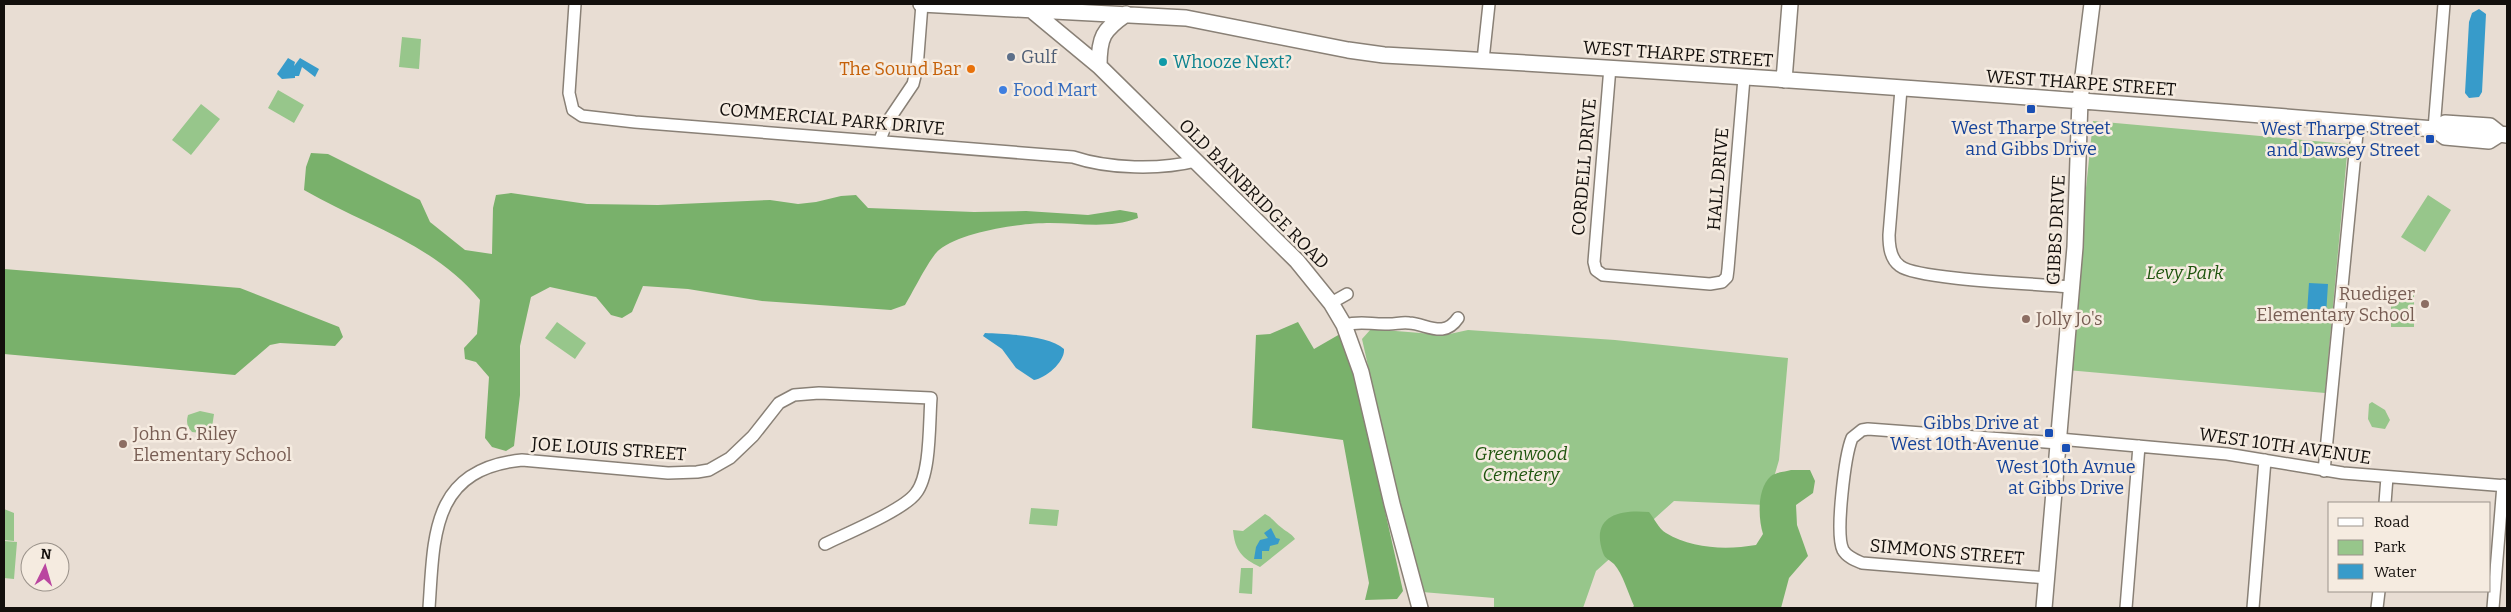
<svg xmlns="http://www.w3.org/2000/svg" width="2511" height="612" font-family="Bitter,serif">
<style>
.green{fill:#97c68b}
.forest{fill:#79b16b}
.water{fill:#379bca}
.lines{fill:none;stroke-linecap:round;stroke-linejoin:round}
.street-casing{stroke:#898076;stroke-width:14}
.secondary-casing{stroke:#898076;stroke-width:18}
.street{stroke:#fff;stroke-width:11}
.secondary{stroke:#fff;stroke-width:15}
.service-dot{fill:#5c6f8a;stroke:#f5ebe0;stroke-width:2}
.culture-dot{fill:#0f9aa8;stroke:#f5ebe0;stroke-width:2}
.food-dot{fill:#e8710a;stroke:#f5ebe0;stroke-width:2}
.shop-dot{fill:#3f7fe0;stroke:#f5ebe0;stroke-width:2}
.transit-dot{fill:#1a4fb4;stroke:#f5ebe0;stroke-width:2}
.education-dot{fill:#8d6e63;stroke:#f5ebe0;stroke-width:2}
.labels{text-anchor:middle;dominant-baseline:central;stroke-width:5;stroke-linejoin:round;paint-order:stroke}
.street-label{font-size:18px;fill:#130f0c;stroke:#f5ebe0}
.service-label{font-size:18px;fill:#4e5e75;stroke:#f5ebe0;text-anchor:start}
.culture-label{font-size:18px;fill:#0d838f;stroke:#f5ebe0;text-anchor:start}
.food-label{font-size:18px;fill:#c56008;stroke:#f5ebe0;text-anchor:end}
.shop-label{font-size:18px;fill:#366cbe;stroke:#f5ebe0;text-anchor:start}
.transit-label{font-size:18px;fill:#164399;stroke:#f5ebe0}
.park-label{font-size:18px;font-style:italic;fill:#1e540d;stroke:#f5ebe0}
.education-label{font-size:18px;fill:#785e54;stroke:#f5ebe0;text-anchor:start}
</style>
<rect width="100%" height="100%" fill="#e8ddd3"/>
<path class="green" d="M402,37L421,39L419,69L399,67Z
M278,90L304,105L294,123L268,108Z
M201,104L220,119L191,155L172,140Z
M2093,121L2348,144L2325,393L2067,370Z
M2428,195L2451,210L2425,252L2401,237Z
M2391,295H2414V327H2391Z
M557,322L586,343L575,359L545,338Z
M1371,329L1445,335L1468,330L1615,340L1788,358L1779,460L1766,505L1674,501L1596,571L1583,608H1494V598L1422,592L1404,527L1362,339Z
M2372,402L2385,410L2390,420L2385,429L2372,427L2368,419L2369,404Z
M200,411L214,414L211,434L192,432C187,427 186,422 188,415Z
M1031,508L1059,510L1057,526L1029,524Z
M4,509L14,513V541L4,540Z
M1265,514C1273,518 1275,523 1282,528C1288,533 1291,533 1295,539L1260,567C1242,558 1235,551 1233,530L1243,531Z
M4,541L17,542L14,579L4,578Z
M1241,568H1253L1252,594L1239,593Z"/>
<path class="forest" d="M311,153L328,154L420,200L430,222L465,250L492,254L493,208L496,195L511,193L587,204L658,205L770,200L798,204L816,202L841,196L856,195L868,208L974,212L1026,211L1088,215L1120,210L1137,213L1138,218C1109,229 1080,223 1050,223C1021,223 963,231 939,250C930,257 912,294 905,305L891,310L762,301L688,289L643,286L632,312L622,318L611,315L596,297L550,287L531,297L520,346V395L514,446L506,451L492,447L485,438L489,377L476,362L465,359L464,348L477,334L480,300C433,243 366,226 304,190L306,167Z
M4,269L240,288L339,327L343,337L335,346L280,343L270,345L235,375L4,354Z
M1298,322L1314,349L1340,334L1354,373L1403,591L1397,599L1365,600L1369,583L1343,440L1252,428L1256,335L1270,334Z
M1791,470H1810L1815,481L1813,493L1796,505L1797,525L1808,556L1789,578L1781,608H1632L1634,606C1628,593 1623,574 1614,564C1610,560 1605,559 1603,553C1590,516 1619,509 1649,512C1654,518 1659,529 1666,533C1692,549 1727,550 1756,545L1763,534C1758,518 1757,488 1771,476C1776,472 1785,472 1791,470Z"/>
<path class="water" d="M2479,9L2486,14L2482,92L2479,97L2469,98L2465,93L2469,22L2472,13Z
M288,58L295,62L294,66L300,58L319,69L315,77L302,67L299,76H295V78L282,79L277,74Z
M2309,283L2328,284L2326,315L2307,313Z
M985,333C1006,334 1049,335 1064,349C1065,362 1046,378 1034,380L1016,368L1002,349L983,336Z
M1271,528L1276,538L1280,539L1278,544L1270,546L1269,551H1262V559H1254L1256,547L1260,540L1268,538L1264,533Z"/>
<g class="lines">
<g class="street-casing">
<path id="street" d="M575,4L569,93L573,110L582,116L635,122L1073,157C1109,169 1160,170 1196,161
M1483,60L1489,4
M1610,67L1594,262L1596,270L1603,275L1710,284L1722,282L1727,277L1728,269L1744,78
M1901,89L1889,235C1889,246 1890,259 1900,266C1918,280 2042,284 2072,287
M2434,129L2444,4
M880,140L886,124L913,84L917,68L922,4
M1331,303L1347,294
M1344,325C1363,320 1371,325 1389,324C1396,324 1402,322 1409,323C1427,324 1444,339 1458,318
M2059,439L2227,454L2343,473L2507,486
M2324,471L2358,123
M2385,503L2387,477
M2047,578L1862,563C1855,560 1847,557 1843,550C1835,534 1845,455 1852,438L1862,430L1868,429L2058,443
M429,608C434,536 431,469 522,460L668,473L697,472L709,470L730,458L753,436L779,403L794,395L819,393L931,398C929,422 931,474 916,493C904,510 845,534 825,544
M2126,608L2139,446
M2253,608L2265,460
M2377,608L2379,591
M2493,608L2503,485"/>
</g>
<g class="secondary-casing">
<path id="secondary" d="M921,4L1186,18L1348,50L1384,55C1735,74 2084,100 2434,129L2445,137L2489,141L2500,134
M1029,8L1099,66L1297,261L1331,303L1344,325L1361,372L1392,504L1420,608
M1099,66C1099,37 1103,30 1126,14
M1784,80L1790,4
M2434,129L2445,123L2490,126L2500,134L2507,135
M2044,608L2075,247L2080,100L2092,4"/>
</g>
<use href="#street" class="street"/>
<use href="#secondary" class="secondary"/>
</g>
<circle class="service-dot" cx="1011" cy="57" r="5"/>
<circle class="culture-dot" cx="1163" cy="62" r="5"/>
<circle class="food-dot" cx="971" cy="69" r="5"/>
<circle class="shop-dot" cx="1003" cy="90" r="5"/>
<g class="transit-dot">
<rect x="2026" y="104" width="10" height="10" rx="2.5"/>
<rect x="2425" y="134" width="10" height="10" rx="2.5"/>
<rect x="2044" y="428" width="10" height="10" rx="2.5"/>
<rect x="2061" y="443" width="10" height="10" rx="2.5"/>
</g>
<g class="education-dot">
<circle cx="2425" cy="304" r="5"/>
<circle cx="2026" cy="319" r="5"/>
<circle cx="123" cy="444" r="5"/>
</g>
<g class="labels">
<g class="street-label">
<text transform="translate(1678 54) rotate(4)">WEST THARPE STREET</text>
<text transform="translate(2081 83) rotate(4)">WEST THARPE STREET</text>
<text transform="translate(832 119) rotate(5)">COMMERCIAL PARK DRIVE</text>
<text transform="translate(1584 167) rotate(-85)">CORDELL DRIVE</text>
<text transform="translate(1718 179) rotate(-85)">HALL DRIVE</text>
<text transform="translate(1254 194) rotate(45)">OLD BAINBRIDGE ROAD</text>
<text transform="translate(2056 230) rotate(-87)">GIBBS DRIVE</text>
<text transform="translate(2285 446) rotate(8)">WEST 10TH AVENUE</text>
<text transform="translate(609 449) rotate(4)">JOE LOUIS STREET</text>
<text transform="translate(1947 552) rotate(5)">SIMMONS STREET</text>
</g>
<g class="service-label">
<text x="1021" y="57">Gulf</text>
</g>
<g class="culture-label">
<text x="1173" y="62">Whooze Next?</text>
</g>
<g class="food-label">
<text x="961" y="69">The Sound Bar</text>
</g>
<g class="shop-label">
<text x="1013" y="90">Food Mart</text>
</g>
<g class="transit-label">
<text x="2031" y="128">West Tharpe Street<tspan x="2031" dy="21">and Gibbs Drive</tspan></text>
<text x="2420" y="129" text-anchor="end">West Tharpe Street<tspan x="2420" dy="21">and Dawsey Street</tspan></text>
<text x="2039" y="423" text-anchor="end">Gibbs Drive at<tspan x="2039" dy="21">West 10th Avenue</tspan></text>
<text x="2066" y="467">West 10th Avnue<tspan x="2066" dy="21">at Gibbs Drive</tspan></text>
</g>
<g class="park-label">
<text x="2185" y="273">Levy Park</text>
<text x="1521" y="454">Greenwood<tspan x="1521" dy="21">Cemetery</tspan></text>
</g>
<g class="education-label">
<text x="2415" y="294" text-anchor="end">Ruediger<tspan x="2415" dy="21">Elementary School</tspan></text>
<text x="2036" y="319">Jolly Jo's</text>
<text x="133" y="434">John G. Riley<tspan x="133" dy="21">Elementary School</tspan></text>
</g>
</g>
<rect width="2511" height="612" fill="none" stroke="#130f0c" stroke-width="10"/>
<rect x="2328" y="502" width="162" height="90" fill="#f5ebe0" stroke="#9b938b"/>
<rect x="2338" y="518" width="25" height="8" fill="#ffffff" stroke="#9b938b"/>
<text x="2374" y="527" font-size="15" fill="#130f0c">Road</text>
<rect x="2338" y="540" width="25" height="15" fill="#97c68b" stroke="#9b938b"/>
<text x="2374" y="552" font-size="15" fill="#130f0c">Park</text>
<rect x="2338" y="564" width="25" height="15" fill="#379bca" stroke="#9b938b"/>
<text x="2374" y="577" font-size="15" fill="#130f0c">Water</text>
<g transform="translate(45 567) rotate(5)"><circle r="24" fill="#f5ebe0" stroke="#9b938b"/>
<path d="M0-4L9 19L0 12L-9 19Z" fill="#ba46a0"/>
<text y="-8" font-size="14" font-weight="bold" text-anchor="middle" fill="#130f0c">N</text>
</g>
</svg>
